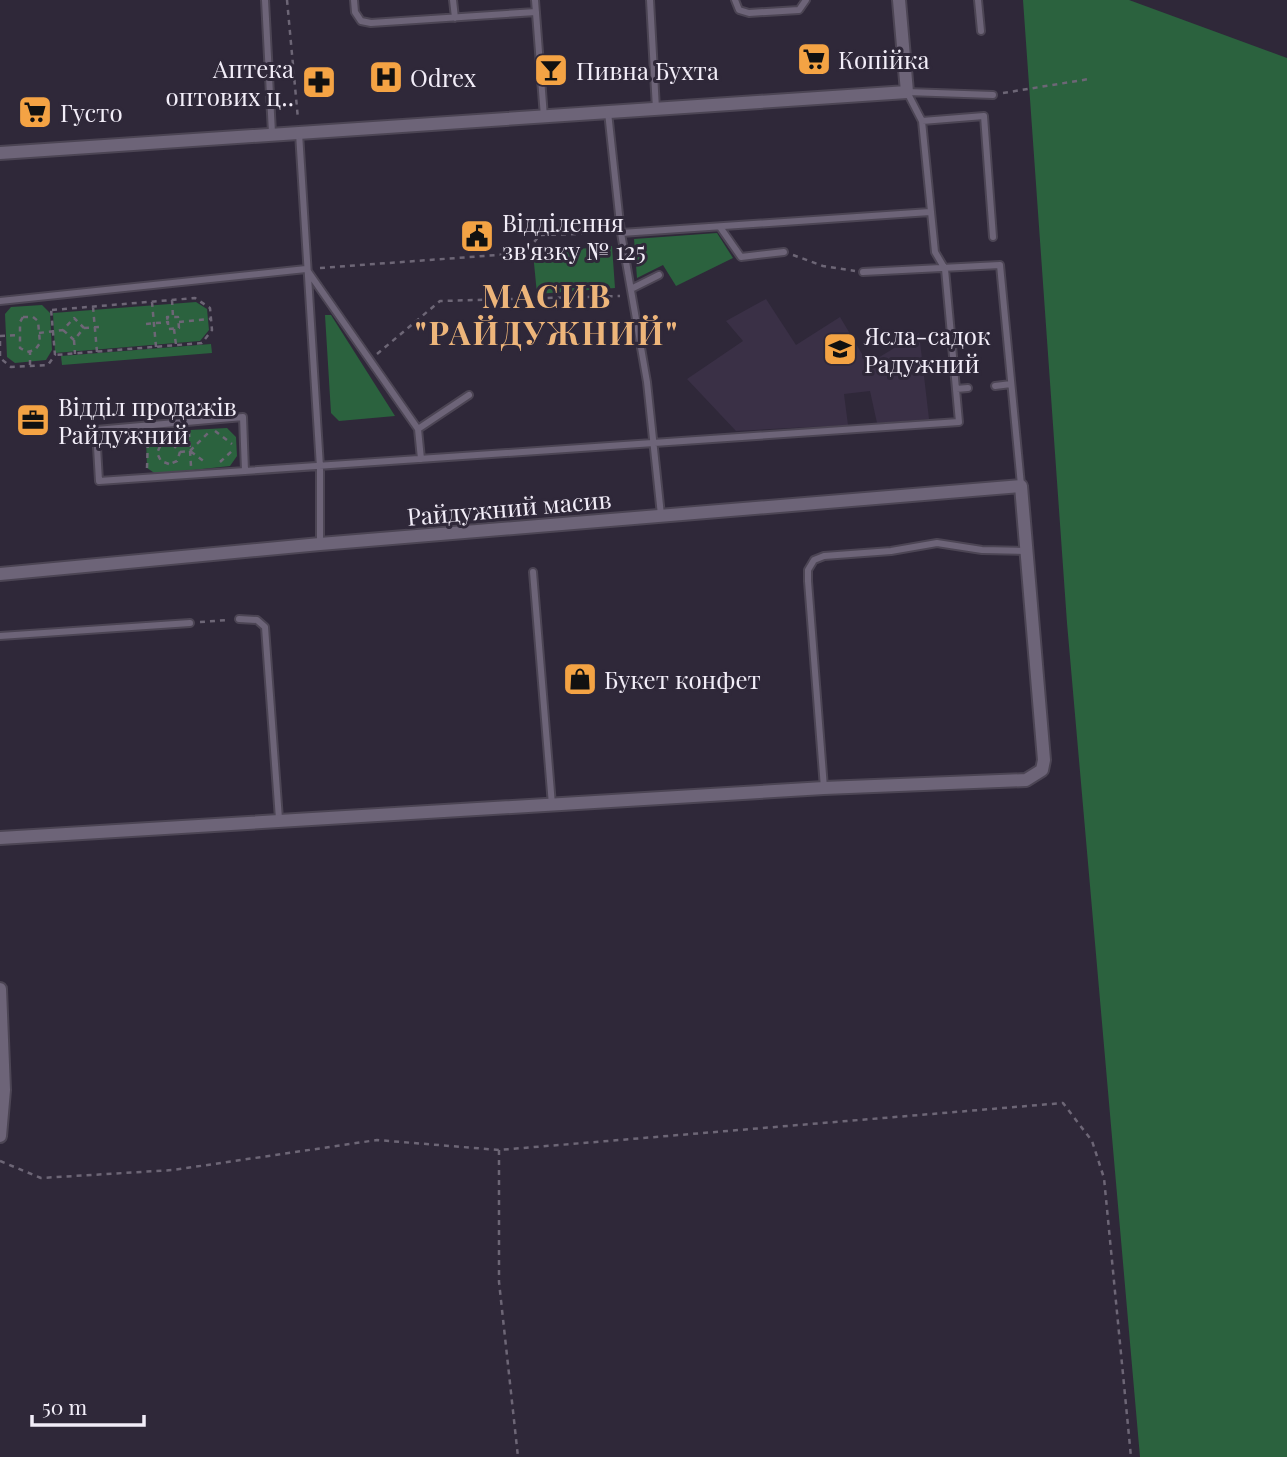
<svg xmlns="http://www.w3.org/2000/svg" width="1287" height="1457" font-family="'Playfair Display',serif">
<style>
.built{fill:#3a3046}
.green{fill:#2b623e}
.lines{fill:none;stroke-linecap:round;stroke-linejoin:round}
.service-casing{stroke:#4c4554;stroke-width:10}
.minor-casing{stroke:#4c4554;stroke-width:16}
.path{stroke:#6d6676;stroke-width:2.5;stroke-dasharray:5 5;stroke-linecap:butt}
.service{stroke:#6d6478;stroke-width:6}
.minor{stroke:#6d6478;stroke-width:12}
.labels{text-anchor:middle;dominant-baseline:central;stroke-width:6;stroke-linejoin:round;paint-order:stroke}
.poi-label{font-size:24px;fill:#f2edf8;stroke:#2f2839;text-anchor:start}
.street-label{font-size:24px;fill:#f2edf8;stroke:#2f2839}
.district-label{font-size:32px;font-weight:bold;letter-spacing:2px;fill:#edb57a;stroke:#2f2839}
</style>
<rect width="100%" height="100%" fill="#2f2839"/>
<path class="built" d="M766,299L796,345L840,317L868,364L919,333L929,419L877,423L870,391L844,394L848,425L736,431L687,379L743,341L726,321Z"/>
<path class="green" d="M1023,0H1129L1287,58V1457H1140L1067,623Z
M717,233L733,258L676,286L663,265L637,278L634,239Z
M612,246L615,288L537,294L533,253Z
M196,302L207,309L209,330L200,341L55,353L53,313Z
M42,305L50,313L52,350L46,360L15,363L7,357L5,314L11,307Z
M331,315L395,416L339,421L331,413L325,315Z
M211,344L212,353L62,365L61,356Z
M227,428L236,437L237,456L230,466L156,474L147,468L146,438L154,432Z"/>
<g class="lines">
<g class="service-casing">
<path id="service" d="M265,0L272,133
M354,0L355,12L361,21L371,23L536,12
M453,0L455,18
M535,0L544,117
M650,0L656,109
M735,0L739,10L749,13L799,10L806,0
M978,0L981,31
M608,112L621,233L647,382L661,515
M922,121L984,116L993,237
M299,133L320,467V544
M720,227L741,257L784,252
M621,233L930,212
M307,270L418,429L469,395
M863,272L1000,265L1021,485
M633,288L659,275
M0,301L306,269
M995,386L1011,384
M956,389L968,388
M418,429L421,459
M245,471L243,417L96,430L99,481L959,422L945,269L935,252L922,121L907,92L993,95
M533,572L552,805
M239,619L257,620L265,627L279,819
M0,636L190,623
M824,788L808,581V570L814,560L824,556L891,551L937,543L982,550L1026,551"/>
</g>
<g class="minor-casing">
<path id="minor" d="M0,153L907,92L899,0
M0,574L320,544L1021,486L1044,760L1042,770L1026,780L824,788L0,838
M0,989L4,1090L0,1136"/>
</g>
<path class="path" d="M287,0L298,119
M1003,93L1089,79
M793,255L823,266L855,271
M320,268L525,253L540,235L612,233
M172,300L173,317
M152,302L156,347
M93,307L97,352
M52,310L195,298L210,308L212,330L202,343L55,355
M23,317H33L38,321L40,343L35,350L27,352L20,348V322Z
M179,322L210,319
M146,324L168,322V329L179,328L178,317H167L168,322
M84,328L99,327
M174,329L176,345
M39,333L63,330L74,318L84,328L74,340L63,330
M0,336L20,335
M74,340L75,354
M0,341V358L11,367L48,365L55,355L51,309
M377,354L440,301L620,296
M30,365V351
M215,431L232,444
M189,432L190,451L206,463
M190,451L210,431
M180,452L190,451L191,466
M220,462L233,450
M169,464L161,461L157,453L161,444L170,442L180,452L177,461L170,464
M147,468L148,437
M200,622L228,620
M499,1150V1282L518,1457
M0,1161L41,1178L173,1170L377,1140L499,1150L1063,1103L1092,1141L1104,1178L1131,1457"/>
<use href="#service" class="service"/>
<use href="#minor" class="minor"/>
</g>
<defs>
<g id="supermarket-square" transform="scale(1.75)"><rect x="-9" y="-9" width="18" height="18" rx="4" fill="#f4a344" stroke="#2f2839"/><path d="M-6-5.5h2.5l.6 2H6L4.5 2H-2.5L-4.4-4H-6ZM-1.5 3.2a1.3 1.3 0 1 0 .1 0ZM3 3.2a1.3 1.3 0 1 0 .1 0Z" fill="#111"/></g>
<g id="bar-square" transform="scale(1.75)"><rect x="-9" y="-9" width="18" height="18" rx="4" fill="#f4a344" stroke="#2f2839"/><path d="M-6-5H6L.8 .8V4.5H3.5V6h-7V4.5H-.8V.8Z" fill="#111"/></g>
<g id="hospital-square" transform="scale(1.75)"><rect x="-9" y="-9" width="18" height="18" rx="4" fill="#f4a344" stroke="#2f2839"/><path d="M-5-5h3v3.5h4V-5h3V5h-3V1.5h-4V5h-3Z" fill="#111"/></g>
<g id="pharmacy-square" transform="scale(1.75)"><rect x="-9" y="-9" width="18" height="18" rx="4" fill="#f4a344" stroke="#2f2839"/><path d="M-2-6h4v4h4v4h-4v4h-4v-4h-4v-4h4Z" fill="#111"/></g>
<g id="civic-square" transform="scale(1.75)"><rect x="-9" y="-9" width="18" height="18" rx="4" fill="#f4a344" stroke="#2f2839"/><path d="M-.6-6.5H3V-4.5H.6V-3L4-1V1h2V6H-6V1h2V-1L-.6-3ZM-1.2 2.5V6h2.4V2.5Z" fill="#111"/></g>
<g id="school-square" transform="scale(1.75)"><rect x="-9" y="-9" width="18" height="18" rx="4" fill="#f4a344" stroke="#2f2839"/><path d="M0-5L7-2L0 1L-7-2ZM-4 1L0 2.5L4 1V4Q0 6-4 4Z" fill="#111"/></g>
<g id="office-square" transform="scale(1.75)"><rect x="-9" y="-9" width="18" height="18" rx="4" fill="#f4a344" stroke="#2f2839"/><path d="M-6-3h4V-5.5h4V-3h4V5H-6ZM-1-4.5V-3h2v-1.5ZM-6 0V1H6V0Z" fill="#111"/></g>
<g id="shop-square" transform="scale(1.75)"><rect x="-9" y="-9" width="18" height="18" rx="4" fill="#f4a344" stroke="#2f2839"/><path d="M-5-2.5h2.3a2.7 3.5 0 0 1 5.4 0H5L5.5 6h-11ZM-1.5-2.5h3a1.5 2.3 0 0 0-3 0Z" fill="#111"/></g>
</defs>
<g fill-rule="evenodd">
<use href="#supermarket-square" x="814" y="59"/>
<use href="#bar-square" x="551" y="70"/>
<use href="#hospital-square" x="386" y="77"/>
<use href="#pharmacy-square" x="319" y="82"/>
<use href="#supermarket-square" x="35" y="112"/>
<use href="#civic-square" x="477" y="236"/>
<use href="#school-square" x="840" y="349"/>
<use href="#office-square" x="33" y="420"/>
<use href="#shop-square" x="580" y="679"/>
</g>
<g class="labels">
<g class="poi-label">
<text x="838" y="59">Копійка</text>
<text x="294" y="68" text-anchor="end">Аптека<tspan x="294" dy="28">оптових ц‥</tspan></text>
<text x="576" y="70">Пивна Бухта</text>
<text x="410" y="77">Odrex</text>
<text x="60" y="112">Густо</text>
<text x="502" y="222">Відділення<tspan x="502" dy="28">зв'язку № 125</tspan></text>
<text x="864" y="335">Ясла-садок<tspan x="864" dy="28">Радужний</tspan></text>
<text x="58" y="406">Відділ продажів<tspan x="58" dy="28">Райдужний</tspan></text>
<text x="604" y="679">Букет конфет</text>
</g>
<g class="street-label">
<text transform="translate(509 507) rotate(-5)">Райдужний масив</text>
</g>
<g class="district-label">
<text x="547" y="294">МАСИВ<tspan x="547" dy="37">"РАЙДУЖНИЙ"</tspan></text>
</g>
</g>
<path d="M32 1415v10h112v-10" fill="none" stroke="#f2edf8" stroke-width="3.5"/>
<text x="42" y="1415" font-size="21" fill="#f2edf8" stroke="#2f2839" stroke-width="5" paint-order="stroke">50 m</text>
</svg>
